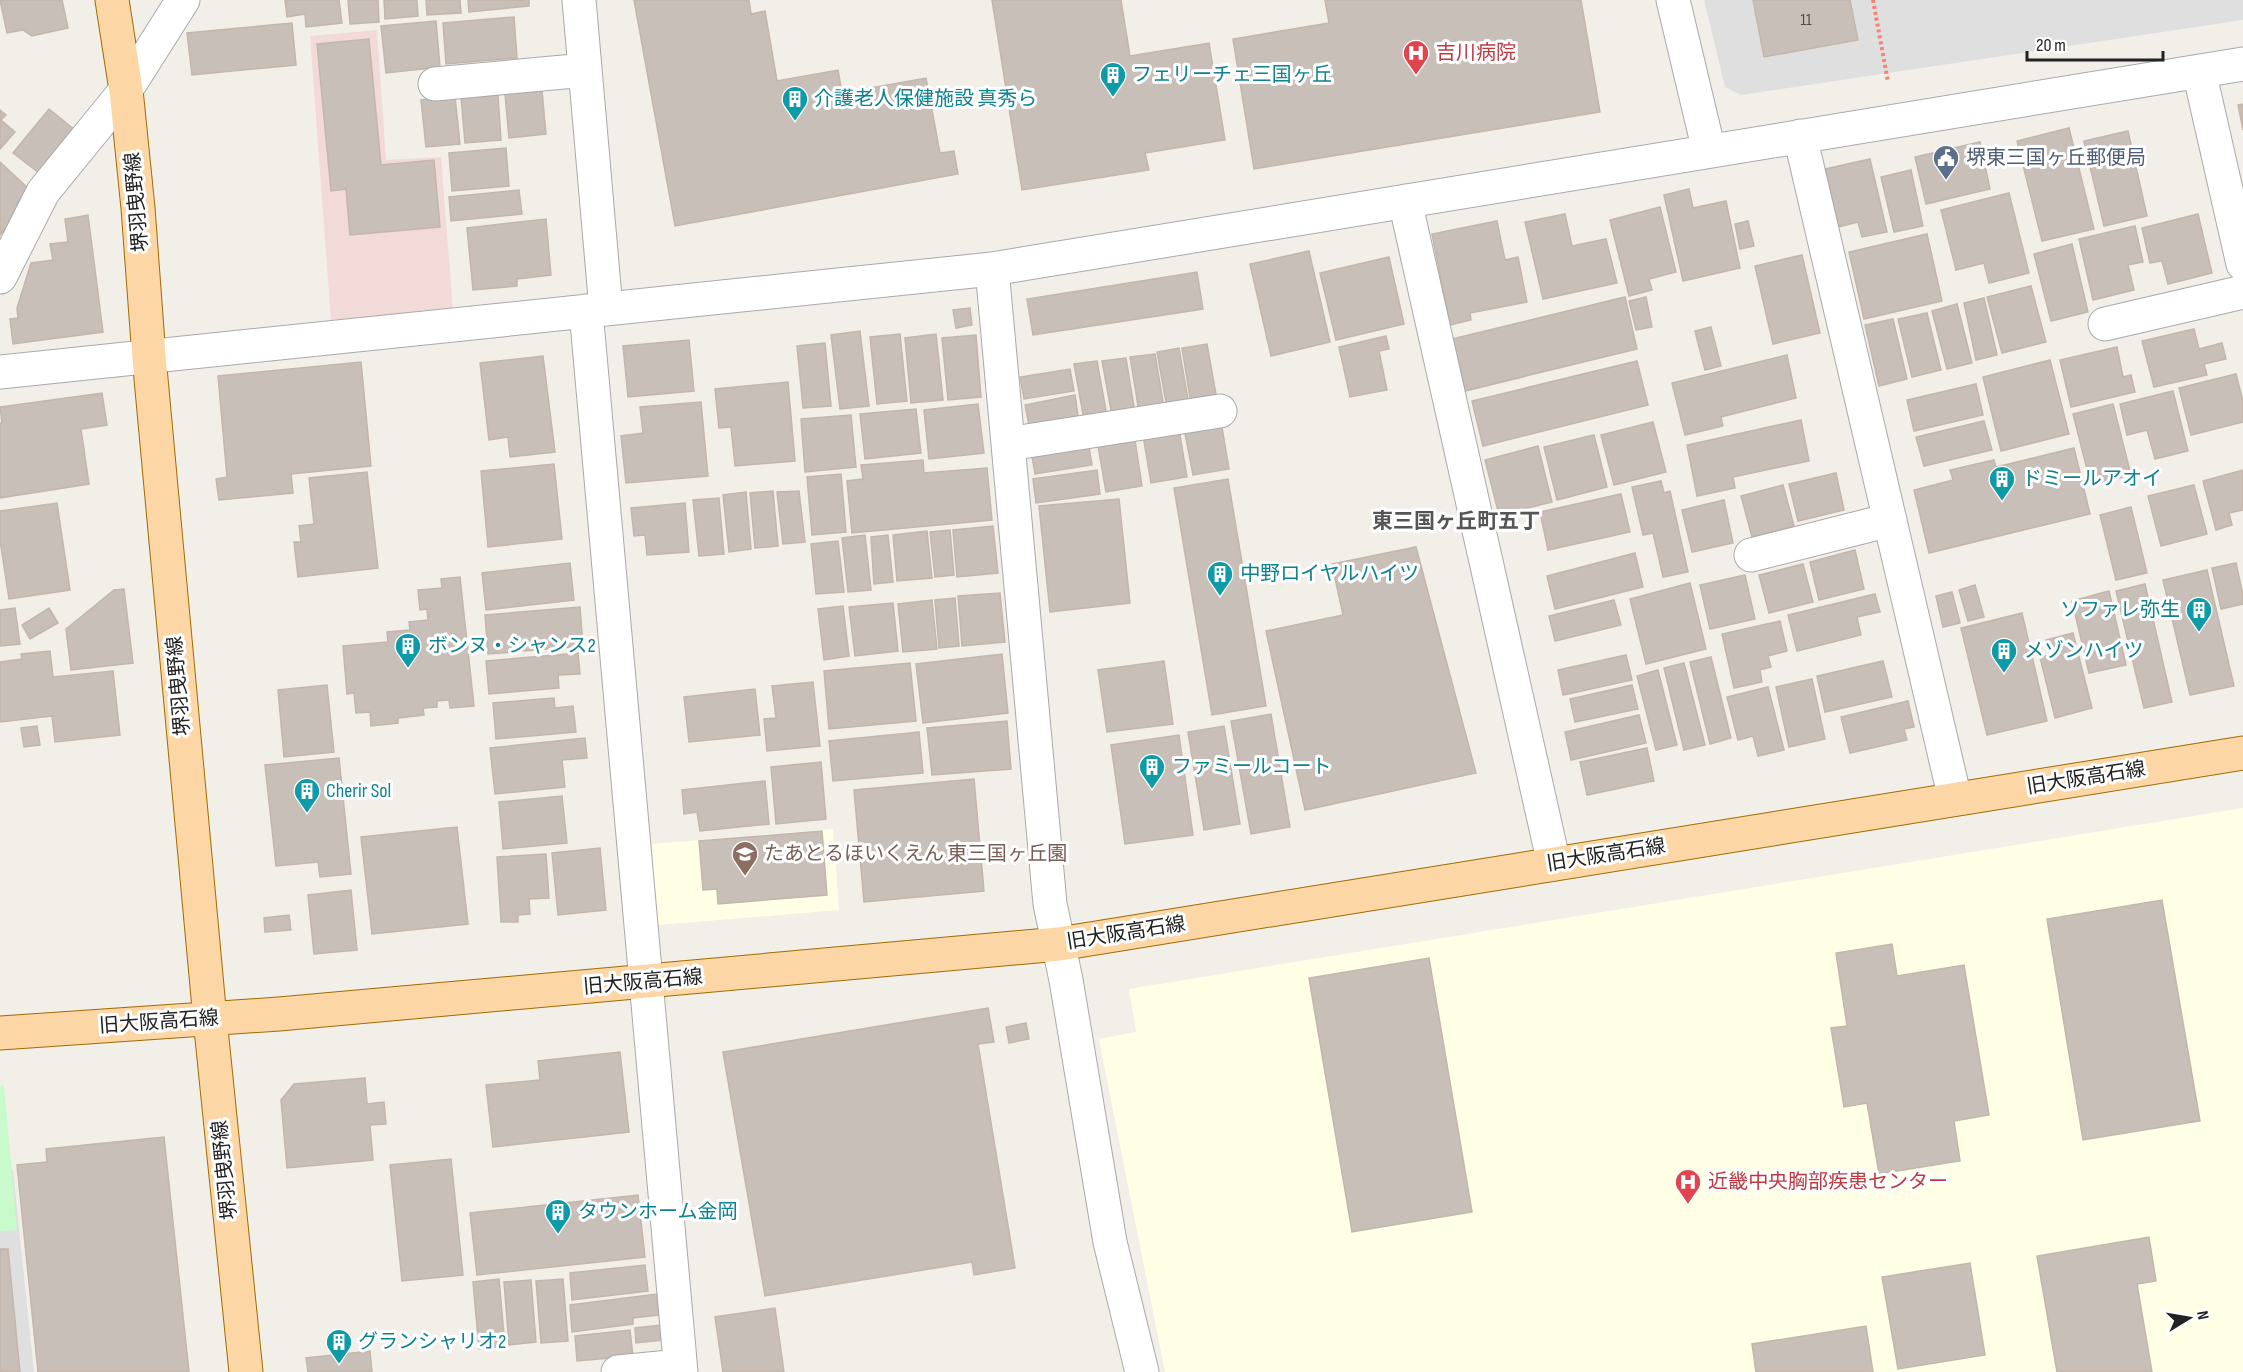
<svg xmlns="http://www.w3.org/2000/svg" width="2243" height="1372" font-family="'Sofia Sans Condensed','Noto Sans JP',sans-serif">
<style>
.residential{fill:#e0dfdf}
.commercial{fill:#f2dad9}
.education{fill:#ffffe5}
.park{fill:#c8facc}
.building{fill:#c7bfb8;stroke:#c4b6ab;stroke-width:1.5}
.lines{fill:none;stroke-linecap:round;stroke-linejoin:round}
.minor-casing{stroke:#a9a9a9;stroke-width:35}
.major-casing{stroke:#a06b00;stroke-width:35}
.path{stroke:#fa8072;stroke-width:4;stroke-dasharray:3 3;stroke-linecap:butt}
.minor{stroke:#fff;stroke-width:33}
.major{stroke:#fcd6a4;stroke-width:33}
.labels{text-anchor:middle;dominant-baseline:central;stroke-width:6;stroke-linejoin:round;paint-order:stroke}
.number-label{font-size:16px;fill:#4b4948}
.health-label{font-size:20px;fill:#be3a42;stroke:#fff;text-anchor:start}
.culture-label{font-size:20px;fill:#0d838f;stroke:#fff;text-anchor:start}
.service-label{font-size:20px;fill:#4e5e75;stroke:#fff;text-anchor:start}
.street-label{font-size:20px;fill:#222;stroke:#fff}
.education-label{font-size:20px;fill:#785e54;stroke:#fff;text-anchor:start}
.neighbourhood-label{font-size:21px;font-weight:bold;fill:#555;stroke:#fff}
</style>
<rect width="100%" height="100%" fill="#f2efe9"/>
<path class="residential" d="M1704,0H2243V20L1741,95L1725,87Z
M13,1170L34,1372H0V1172Z"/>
<path class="commercial" d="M377,30L386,160L441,157L453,311L331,320L310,36Z"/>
<path class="education" d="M2243,808V1372H1165L1099,1039L1136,1032L1129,989Z
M833,829L839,910L658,925L651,844Z"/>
<path class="park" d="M4,1085L17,1230L0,1231V1086Z"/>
<path class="building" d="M0,0H62L68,28L32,36L23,30L7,33Z
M285,0H339L342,23L306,27L305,14L287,17Z
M348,0H378L379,22L350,24Z
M384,0H417L418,16L385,19Z
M426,0H460L461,13L427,15Z
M468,0H529V6L469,12Z
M634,0H749L751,14L765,11L777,81L838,70L842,93L926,78L940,153L954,151L958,174L675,226Z
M992,0H1121L1130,56L1209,43L1225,140L1145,153L1149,170L1022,190Z
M1325,0H1581L1600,112L1254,169L1233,39L1329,23Z
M1753,0H1850L1858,40L1764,57Z
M514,17L517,58L446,64L443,23Z
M436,21L440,67L386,73L381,26Z
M292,23L296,65L192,75L187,33Z
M369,39L381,165L434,160L440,227L350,235L346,189L331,191L317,44Z
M542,90L546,134L509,138L505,94Z
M498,95L501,140L465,143L461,97Z
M455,96L460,144L426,147L421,100Z
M2243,104V130L2238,105Z
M49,109L74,129L39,173L13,153Z
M0,110L6,115L1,120L15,132L0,149Z
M2069,128L2094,229L2042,241L2017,141Z
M2128,131L2147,216L2104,226L2084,141Z
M1980,142L1990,189L1926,204L1915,157Z
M506,148L509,186L452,191L449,153Z
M1870,159L1887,232L1862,237L1858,222L1838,227L1825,169Z
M0,162L29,189L17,203L23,209L0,235Z
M1911,170L1923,226L1894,232L1881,177Z
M1689,189L1693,208L1726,201L1740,268L1683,281L1664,195Z
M519,190L522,214L451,221L449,197Z
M2009,193L2029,273L1989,283L1984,263L1956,270L1941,210Z
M1660,207L1676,272L1649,279L1652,290L1629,296L1610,220Z
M1565,214L1572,246L1606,239L1617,283L1543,299L1525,222Z
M2198,214L2212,273L2168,284L2162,261L2150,263L2142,228Z
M88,215L103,332L13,344L10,319L18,318L17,308L31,263L53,260L50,244L68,242L65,219Z
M546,219L551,275L517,279V286L473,290L467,228Z
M1497,221L1505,260L1518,257L1527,302L1470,313L1471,320L1450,325L1432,234Z
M1748,221L1754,246L1740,249L1735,224Z
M2135,226L2143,262L2128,265L2134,290L2093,300L2079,239Z
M1927,234L1942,301L1864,319L1849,252Z
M2072,244L2088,312L2051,321L2034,254Z
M1309,251L1330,342L1271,356L1250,264Z
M1802,255L1820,333L1773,344L1755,266Z
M1389,257L1404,324L1336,340L1320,273Z
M1197,272L1203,309L1033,335L1027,299Z
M2031,286L2046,342L2002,353L1987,297Z
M1625,297L1637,349L1465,391L1452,339Z
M1646,297L1652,327L1636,330L1629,301Z
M1984,298L1997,355L1976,360L1964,303Z
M1957,304L1972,363L1947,369L1932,311Z
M970,308L972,325L956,328L953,310Z
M1927,313L1941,370L1912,377L1898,319Z
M1893,319L1907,379L1879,386L1865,325Z
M1711,327L1721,366L1705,370L1695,331Z
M2194,329L2199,349L2222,343L2226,359L2204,364L2207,375L2154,387L2142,341Z
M860,331L869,406L840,409L831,335Z
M900,334L907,401L877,404L870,337Z
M936,334L943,400L911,403L905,338Z
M976,335L981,397L948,400L942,338Z
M1386,336L1389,349L1379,351L1387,390L1350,397L1339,347Z
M689,340L694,391L628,397L623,346Z
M825,343L831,406L803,408L797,346Z
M1207,344L1217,400L1191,404L1182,348Z
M2117,347L2123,377L2131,375L2135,392L2071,407L2060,360Z
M1179,348L1189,405L1167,408L1157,352Z
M1155,354L1164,408L1139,412L1130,357Z
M1787,355L1796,398L1721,417L1723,426L1685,435L1672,383Z
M543,356L555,452L510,457L508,437L489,440L480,363Z
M1126,358L1135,413L1112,416L1102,361Z
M2050,360L2069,434L2001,451L1983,377Z
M1097,361L1107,416L1084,420L1074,364Z
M1637,361L1648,405L1483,446L1472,401Z
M361,362L371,466L291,474L293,493L219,500L216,479L227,477L218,376Z
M1070,369L1074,391L1024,399L1020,377Z
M2236,374L2243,401V422L2191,435L2179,388Z
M788,382L795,461L735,466L731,427L719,428L715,389Z
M1976,384L1983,415L1914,431L1907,400Z
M2173,391L2188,451L2155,459L2147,430L2127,435L2120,404Z
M102,393L107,425L81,429L89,484L0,498V423H2L0,407Z
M1075,395L1079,422L1030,431L1025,405Z
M701,402L708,476L626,483L621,436L643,433L640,407Z
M978,404L984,453L929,459L924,410Z
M2113,404L2131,475L2091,485L2073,414Z
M916,409L921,453L865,459L860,414Z
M851,415L856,467L805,472L801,419Z
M1801,420L1809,461L1733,477L1735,488L1697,496L1687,445Z
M1221,421L1229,469L1193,475L1184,428Z
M1984,421L1992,450L1924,466L1916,437Z
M1653,422L1666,472L1614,485L1601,435Z
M1179,429L1187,477L1151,483L1143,435Z
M1134,434L1142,486L1106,492L1097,440Z
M1594,435L1607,487L1557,500L1544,447Z
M1088,441L1092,465L1035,474L1031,450Z
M1538,446L1552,502L1499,515L1485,460Z
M2074,448L2090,514L1929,553L1914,490L1953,480L1950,470L1994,460L1996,467Z
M923,460L924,473L987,468L992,520L852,533L847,481L863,479L861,465Z
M554,464L562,539L488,547L481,471Z
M1097,470L1100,494L1036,503L1033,479Z
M2243,470V510L2229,513L2232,525L2216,530L2203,481Z
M367,472L378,568L298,577L294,542H301L299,526L314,524L309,478Z
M1836,473L1844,510L1798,521L1789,484Z
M841,474L846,532L812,535L807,477Z
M1228,479L1266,706L1212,715L1174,488Z
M1661,481L1664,493L1670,491L1688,572L1663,577L1653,533L1643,535L1632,487Z
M1783,485L1794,526L1752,537L1741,496Z
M2194,485L2207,534L2161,546L2148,496Z
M773,491L778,546L755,548L750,493Z
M799,491L805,542L783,544L777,492Z
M746,492L751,549L729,552L723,495Z
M1621,494L1630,532L1548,550L1540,512Z
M719,498L724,554L699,556L693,500Z
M1119,499L1130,603L1050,612L1039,506Z
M1724,500L1733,543L1692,552L1682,510Z
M57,503L70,590L9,599L0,540V511Z
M685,503L689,552L647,555L645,535L634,536L631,508Z
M2131,507L2147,573L2116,580L2100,515Z
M993,526L998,573L957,577L953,530Z
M950,530L954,575L935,577L930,532Z
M927,531L932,578L897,581L893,535Z
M865,535L871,590L848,592L842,538Z
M888,535L893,582L874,584L871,537Z
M838,541L844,592L816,594L811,544Z
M1416,547L1476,773L1305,810L1266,631L1343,615L1332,564Z
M1855,550L1864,589L1819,600L1810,562Z
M1635,553L1643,587L1555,609L1547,576Z
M570,563L574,600L486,610L482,573Z
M2236,563L2243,595V604L2221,609L2212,568Z
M1803,564L1813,602L1769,613L1759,575Z
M2207,570L2234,686L2190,695L2163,580Z
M1745,575L1755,619L1710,629L1700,585Z
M460,577L474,706L450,708L449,700L437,701V707L423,708L424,715L398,718V723L371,726L370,712L356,713L354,693L347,694L343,646L388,642L387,632L410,630L409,622L428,620L427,609L420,610L418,590L442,588L441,579Z
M1690,583L1706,649L1646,664L1630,599Z
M2145,584L2172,702L2144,708L2116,591Z
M1975,585L1984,617L1968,621L1959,590Z
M124,589L133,663L71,670L66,629L114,590Z
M2109,591L2126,665L2089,673L2072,601Z
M1952,592L1960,623L1943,627L1936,596Z
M1000,593L1005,642L962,646L958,596Z
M1875,594L1880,612L1857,617L1861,635L1797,651L1788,615Z
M955,598L959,646L939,648L935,600Z
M932,600L937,649L903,652L898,604Z
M1614,600L1621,625L1555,641L1549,616Z
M893,603L898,651L855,656L849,607Z
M843,606L849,656L824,660L818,609Z
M580,607L583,646L488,654L485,615Z
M15,608L20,644L0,646V610Z
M49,608L58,623L30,639L22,625Z
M2022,613L2047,721L1987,735L1961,628Z
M1780,621L1787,651L1768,656L1771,667L1760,670L1762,682L1734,688L1722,634Z
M2073,633L2092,708L2055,718L2040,657L2050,655L2046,640Z
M50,651L53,677L113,671L120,735L55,742L52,716L0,722V662L22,659L21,654Z
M578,653L580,674L558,675L559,688L489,694L486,661Z
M1002,654L1008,713L923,723L916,664Z
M1626,655L1632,680L1563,695L1558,670Z
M1711,657L1731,738L1710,744L1690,662Z
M1164,661L1173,724L1107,732L1098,670Z
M1883,661L1892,697L1825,712L1817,676Z
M910,663L916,721L829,729L824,671Z
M1684,663L1705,745L1684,750L1664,668Z
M1658,670L1677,745L1656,750L1637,676Z
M1812,679L1825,739L1789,747L1776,687Z
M813,682L820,746L767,751L764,719L776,718L772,686Z
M327,685L334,752L284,757L278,690Z
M1632,685L1638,709L1575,722L1570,699Z
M1768,687L1784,750L1758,756L1753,736L1738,740L1727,697Z
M755,689L760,735L689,742L684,697Z
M554,698L555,708L573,706L576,732L496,739L493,703Z
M1908,701L1914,727L1904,729L1907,740L1850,753L1841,717Z
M1271,714L1290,827L1251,834L1231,721Z
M1639,715L1646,743L1571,760L1565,732Z
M1007,721L1011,769L932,775L927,728Z
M37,726L40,745L24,747L21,728Z
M1224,726L1240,824L1204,830L1188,732Z
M919,732L923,773L833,781L829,741Z
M1179,735L1193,835L1125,844L1111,745Z
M585,738L587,758L562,760L565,787L495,794L490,748Z
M1647,748L1654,781L1587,795L1580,762Z
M339,758L351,874L320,877L318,862L276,866L265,765Z
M821,762L826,819L776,824L771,767Z
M974,779L984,891L864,902L854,790Z
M765,781L769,824L700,831L697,812L684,814L682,790Z
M562,796L567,843L503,849L499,802Z
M457,827L468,924L372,934L361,837Z
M822,831L827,895L718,904L717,889L703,890L699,841Z
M600,848L606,910L558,915L552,853Z
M546,854L549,898L529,899L530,914L518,915V922H501L497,857Z
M351,890L357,950L314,954L308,895Z
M2162,900L2200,1121L2083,1140L2047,919Z
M289,915L291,930L265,932L264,918Z
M1892,944L1897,976L1964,965L1989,1115L1954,1121L1960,1161L1879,1174L1867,1103L1844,1107L1831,1028L1847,1026L1836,953Z
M1429,958L1472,1212L1352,1232L1309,978Z
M988,1008L994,1042L978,1044L1015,1268L974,1275L972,1262L765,1296L723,1052Z
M1026,1023L1029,1039L1009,1043L1006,1027Z
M620,1052L629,1132L493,1147L486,1085L540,1080L538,1061Z
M365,1078L367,1104L384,1102L386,1124L370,1125L373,1160L287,1168L281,1100L294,1084Z
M164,1137L189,1372H38L17,1165L47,1162L46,1149Z
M451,1159L463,1275L402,1281L390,1165Z
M638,1195L645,1257L477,1275L470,1213Z
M2149,1237L2156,1281L2137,1284L2152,1372H2057L2037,1256Z
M0,1249H8L20,1372H0Z
M1970,1263L1985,1355L1898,1369L1882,1277Z
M645,1265L648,1291L572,1300L570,1273Z
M499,1279L505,1346L479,1349L473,1282Z
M563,1279L568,1341L541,1343L536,1281Z
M531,1280L536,1342L509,1345L504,1282Z
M657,1294L659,1315L633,1318V1324L572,1332L570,1305Z
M775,1308L784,1372H723L715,1317Z
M661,1325L663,1340L636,1343L635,1328Z
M1866,1326L1873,1372H1756L1752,1344Z
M630,1330L633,1356L577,1361L575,1336Z
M370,1351L372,1372H308L306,1358Z"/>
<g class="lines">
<g class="minor-casing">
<path id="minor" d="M579,0L606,309
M1673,0L1709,151
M2199,71L2243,264
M435,84L585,70
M1800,136L1955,799
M1405,201L1554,864
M992,269L1050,904L1066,980L1110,1242L1142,1372
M0,277L43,192L126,90L183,0
M586,311L681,1372
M2105,324L2243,292
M0,372L992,269L2243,64
M1008,444L1220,411
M1751,555L1890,520
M618,1372L680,1366"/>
</g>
<g class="major-casing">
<path id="major" d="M112,0L126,90L138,208L149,357L210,1019L246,1372
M0,1033L279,1014L1059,944L2243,753"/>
</g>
<path class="path" d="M1873,0L1888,82"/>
<use href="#minor" class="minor"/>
<use href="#major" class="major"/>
</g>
<defs>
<g id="hospital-pin" transform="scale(1.35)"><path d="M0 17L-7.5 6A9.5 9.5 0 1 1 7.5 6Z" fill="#e0444e" stroke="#fff"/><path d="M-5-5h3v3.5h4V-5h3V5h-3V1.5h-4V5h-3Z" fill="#fff"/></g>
<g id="building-pin" transform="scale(1.35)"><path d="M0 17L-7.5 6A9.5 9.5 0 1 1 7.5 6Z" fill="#0f9aa8" stroke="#fff"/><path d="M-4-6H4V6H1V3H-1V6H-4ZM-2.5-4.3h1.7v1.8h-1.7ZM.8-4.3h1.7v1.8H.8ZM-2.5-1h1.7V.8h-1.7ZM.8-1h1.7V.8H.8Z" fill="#fff"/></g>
<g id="civic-pin" transform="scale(1.35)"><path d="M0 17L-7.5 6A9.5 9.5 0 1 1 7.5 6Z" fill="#5c6f8a" stroke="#fff"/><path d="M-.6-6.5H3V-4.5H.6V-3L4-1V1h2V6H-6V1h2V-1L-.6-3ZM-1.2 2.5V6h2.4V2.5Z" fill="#fff"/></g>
<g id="school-pin" transform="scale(1.35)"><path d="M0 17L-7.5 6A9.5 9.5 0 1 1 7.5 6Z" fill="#8d6e63" stroke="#fff"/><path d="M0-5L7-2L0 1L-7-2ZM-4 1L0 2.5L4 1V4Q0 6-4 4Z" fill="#fff"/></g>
</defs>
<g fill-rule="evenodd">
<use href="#hospital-pin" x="1416" y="53"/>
<use href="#building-pin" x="1113" y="75"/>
<use href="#building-pin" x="795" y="99"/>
<use href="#civic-pin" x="1946" y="158"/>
<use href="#building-pin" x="2002" y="479"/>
<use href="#building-pin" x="1220" y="574"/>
<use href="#building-pin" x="2199" y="610"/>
<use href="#building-pin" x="408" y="646"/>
<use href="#building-pin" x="2004" y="651"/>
<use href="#building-pin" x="1152" y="767"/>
<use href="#building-pin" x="307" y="791"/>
<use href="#school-pin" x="745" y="854"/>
<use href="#hospital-pin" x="1688" y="1182"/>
<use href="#building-pin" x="558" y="1212"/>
<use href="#building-pin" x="339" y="1342"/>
</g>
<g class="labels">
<g class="number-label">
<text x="1806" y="20">11</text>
</g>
<g class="health-label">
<text x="1436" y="53">吉川病院</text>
<text x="1708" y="1182">近畿中央胸部疾患センター</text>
</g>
<g class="culture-label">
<text x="1132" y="75">フェリーチェ三国ヶ丘</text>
<text x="814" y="99">介護老人保健施設 真秀ら</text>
<text x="2022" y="479">ドミールアオイ</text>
<text x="1240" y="574">中野ロイヤルハイツ</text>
<text x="2180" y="610" text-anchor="end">ソファレ弥生</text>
<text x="428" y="646">ボンヌ・シャンス2</text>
<text x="2024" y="651">メゾンハイツ</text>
<text x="1172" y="767">ファミールコート</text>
<text x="326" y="791">Cherir Sol</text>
<text x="578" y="1212">タウンホーム金岡</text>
<text x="358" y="1342">グランシャリオ2</text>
</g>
<g class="service-label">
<text x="1966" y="158">堺東三国ヶ丘郵便局</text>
</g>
<g class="street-label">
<text transform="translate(137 202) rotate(-95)">堺羽曳野線</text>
<text transform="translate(179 686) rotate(-95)">堺羽曳野線</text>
<text transform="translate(2086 778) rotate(-9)">旧大阪高石線</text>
<text transform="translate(1606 855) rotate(-9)">旧大阪高石線</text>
<text transform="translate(1126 933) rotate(-9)">旧大阪高石線</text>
<text transform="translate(643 982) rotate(-5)">旧大阪高石線</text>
<text transform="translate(159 1022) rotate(-4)">旧大阪高石線</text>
<text transform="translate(225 1170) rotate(-96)">堺羽曳野線</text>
</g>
<g class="education-label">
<text x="764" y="854">たあとるほいくえん 東三国ヶ丘園</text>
</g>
<g class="neighbourhood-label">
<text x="1456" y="521">東三国ヶ丘町五丁</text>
</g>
</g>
<g transform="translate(2189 1318) rotate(79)" stroke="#ffffff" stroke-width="4.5" paint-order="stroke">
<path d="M0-4.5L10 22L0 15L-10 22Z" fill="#222222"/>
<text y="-9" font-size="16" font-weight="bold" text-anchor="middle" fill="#222222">N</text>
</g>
<path d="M2027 51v9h136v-9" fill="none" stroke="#222222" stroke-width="3"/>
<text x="2036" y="51" font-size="18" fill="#222222" stroke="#ffffff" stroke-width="4.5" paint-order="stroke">20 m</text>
</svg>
